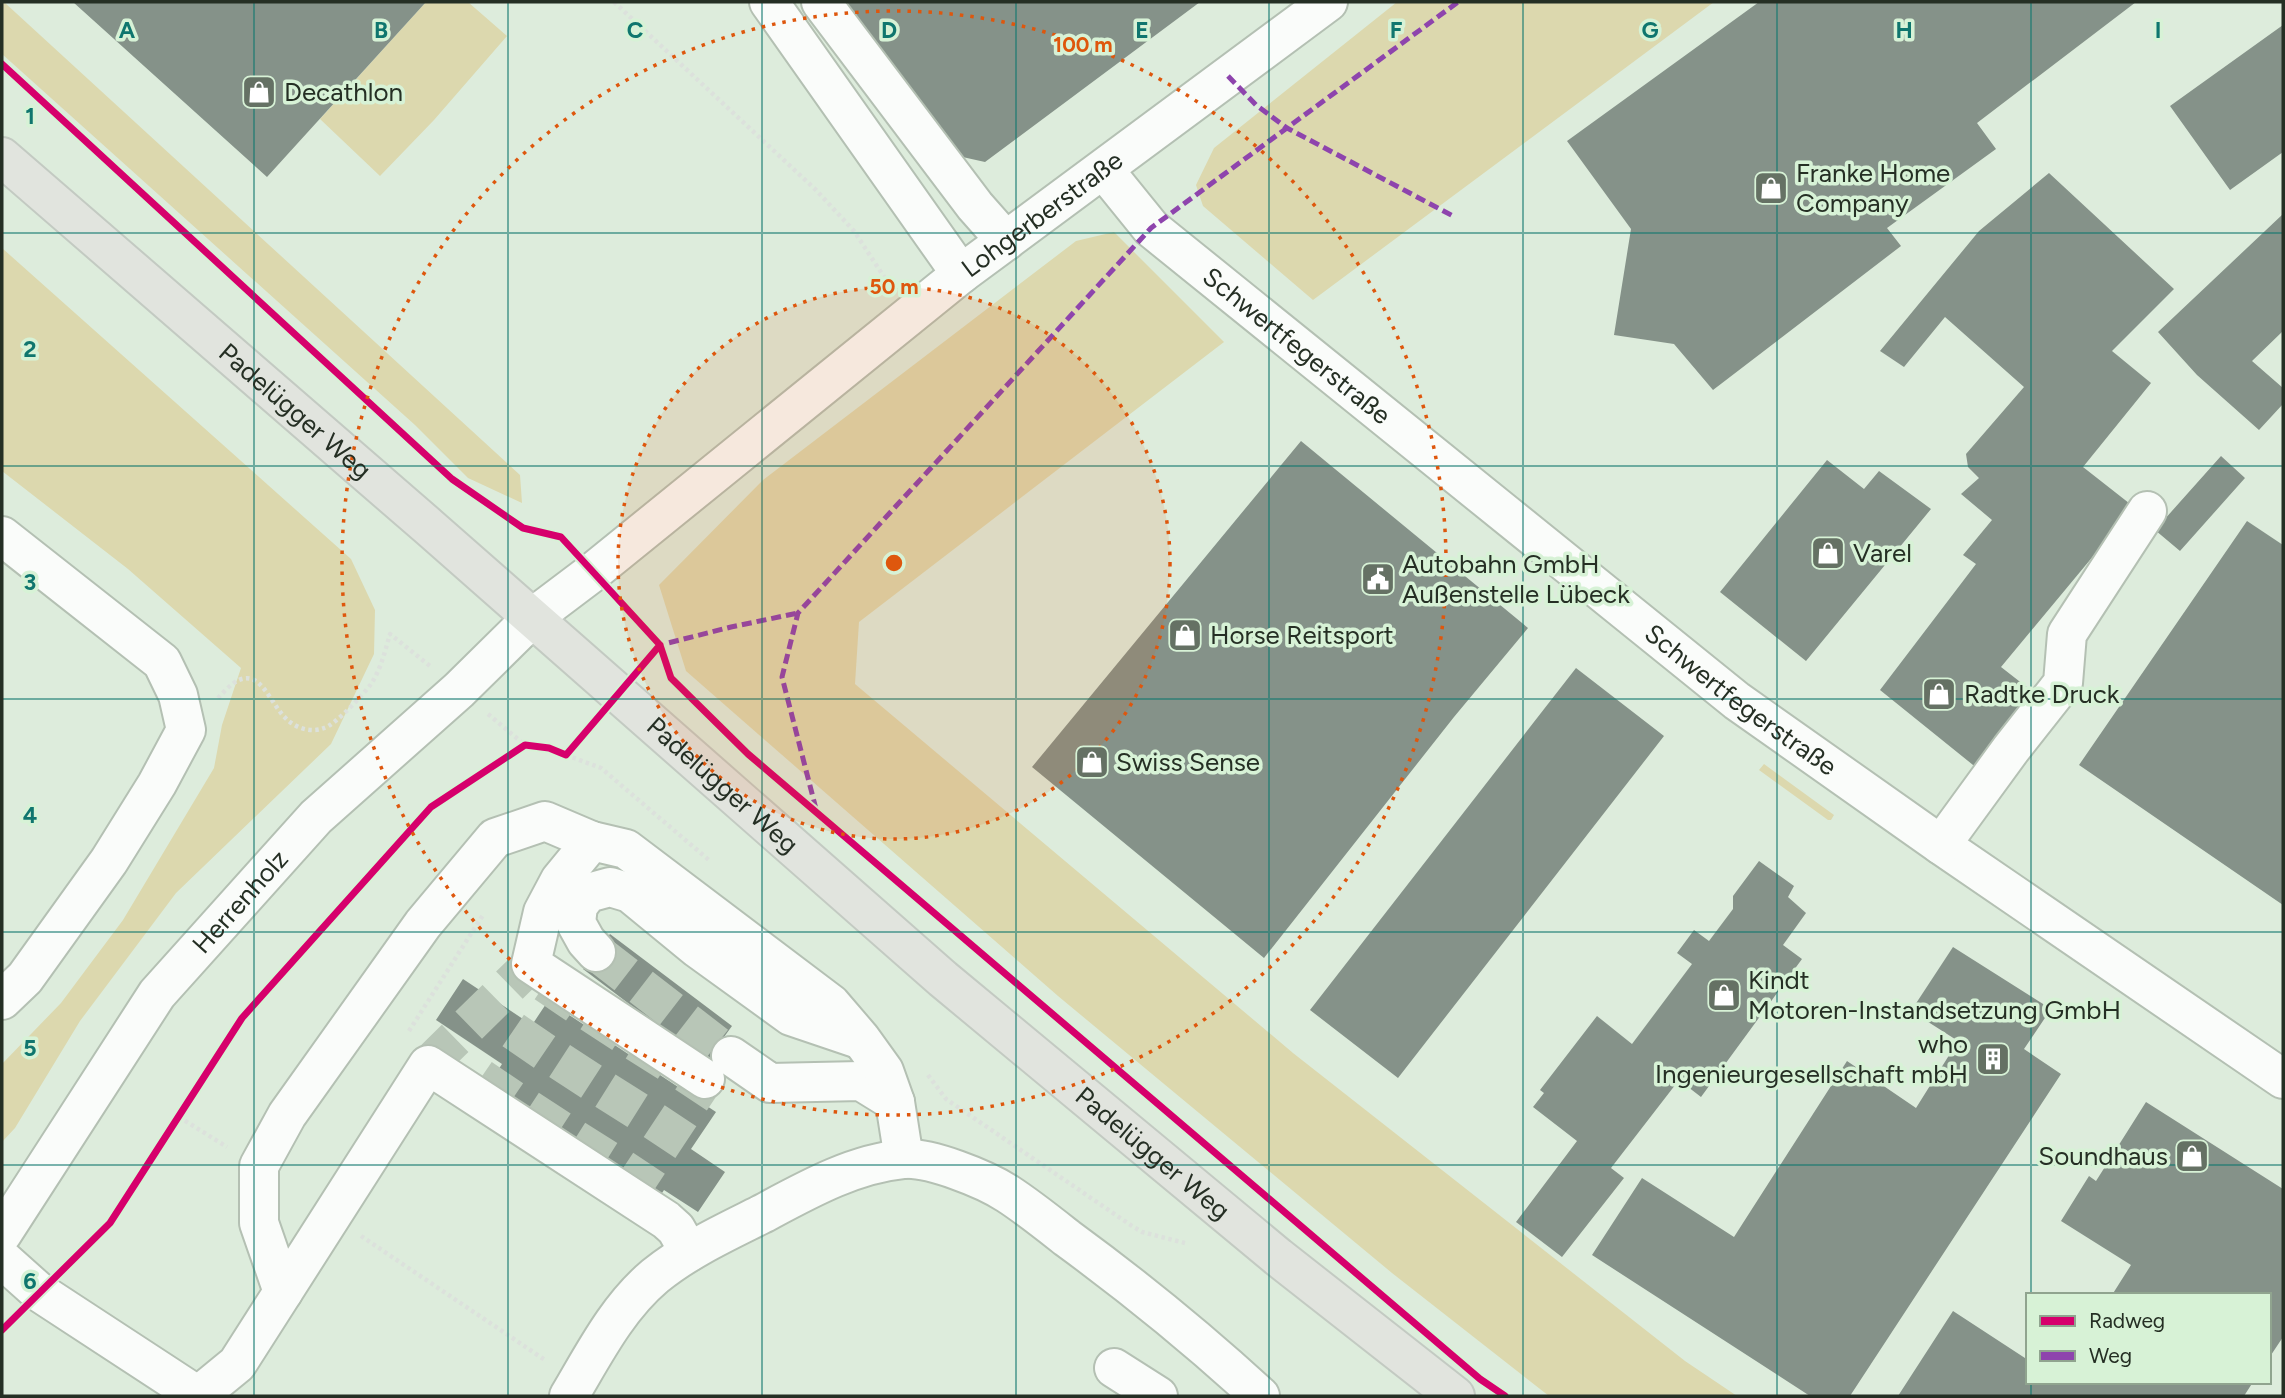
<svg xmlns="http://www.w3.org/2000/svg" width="2285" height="1398" font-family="Figtree,sans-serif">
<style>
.green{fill:#dcd8ae}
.building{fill:#859289}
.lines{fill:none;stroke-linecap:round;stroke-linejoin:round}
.minor-tunnel{stroke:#b8c6b7;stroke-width:38;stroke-dasharray:38 19;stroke-linecap:butt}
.minor-casing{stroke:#b4c0b3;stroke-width:42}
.major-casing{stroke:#c3cac2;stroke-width:42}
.path{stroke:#dce1dc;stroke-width:4.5;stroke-dasharray:3.5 3.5;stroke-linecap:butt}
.minor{stroke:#fafcfa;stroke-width:38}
.major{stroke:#e1e4de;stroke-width:38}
.quiet{stroke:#8e44ad;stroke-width:5;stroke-dasharray:10 5;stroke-linecap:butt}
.cycleway-casing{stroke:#d7f2d6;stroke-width:11}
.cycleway{stroke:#d6006c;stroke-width:7}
.grid{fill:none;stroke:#0f766e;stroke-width:2;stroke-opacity:0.55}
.ring{fill:none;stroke:#de570d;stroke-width:3.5;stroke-dasharray:3.5 7}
.labels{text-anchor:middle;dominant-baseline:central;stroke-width:7;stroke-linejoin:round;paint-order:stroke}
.poi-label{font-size:26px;fill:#252f24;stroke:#d7f2d6;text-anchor:start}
.street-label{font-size:26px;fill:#252f24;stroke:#d7f2d6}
.grid-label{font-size:23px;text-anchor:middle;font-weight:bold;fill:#0f766e;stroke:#d7f2d6;stroke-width:7;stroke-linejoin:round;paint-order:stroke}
.centre{fill:#de570d;stroke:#d7f2d6;stroke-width:3.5}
.ring-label{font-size:21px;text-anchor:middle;font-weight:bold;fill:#de570d;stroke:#d7f2d6;stroke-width:7;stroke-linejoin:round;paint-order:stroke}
</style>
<rect width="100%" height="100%" fill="#ddecdc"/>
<path class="green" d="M2,2H4L520,475L522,503L468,478L415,425L2,54Z
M426,2H468L507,36L434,120L380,176L320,119Z
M1397,2H1714L1313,300L1203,206L1196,185L1214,148Z
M1114,232L1224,342L859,622L855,684L1293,1053L1685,1361L1737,1396H1549L1392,1273L1058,996L686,671L659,585L763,480L1076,241Z
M2,248L351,559L375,610L374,654L331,744L176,893L80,1021L15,1128L2,1142V1064L61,1003L123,920L214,768L222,725L241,668L128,569L2,471Z
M1764,764L1834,815L1831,820H1828L1759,770Z"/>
<path class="building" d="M73,2H426L267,177Z
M844,2H1200L985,162L958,156Z
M1759,2H2136L1977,123L1996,149L1887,228L1901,246L1713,390L1674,344L1614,335L1631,229L1567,141Z
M2283,25V152L2230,190L2170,106Z
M2049,173L2174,289L2112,351L2151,383L2083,467L2134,507L2001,667L2037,695L1978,769L1880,690L1976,564L1963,555L1992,520L1961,494L1979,478L1968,467L1966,454L2024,387L1945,317L1904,367L1880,351L1979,231Z
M2283,214V331L2252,361L2283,388V404L2259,430L2197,375L2158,332Z
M1301,441L1528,628L1454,717L1264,958L1032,767Z
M2221,456L2245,478L2180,551L2155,530Z
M1827,460L1864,489L1879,471L1931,509L1806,661L1720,592Z
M2247,521L2283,545V905L2079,765Z
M1576,668L1664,736L1398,1078L1310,1010Z
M1759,861L1794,886L1788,897L1806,913L1783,945L1802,959L1701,1097L1679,1080L1611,1168L1624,1178L1562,1257L1516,1222L1577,1141L1533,1107L1544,1093L1540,1090L1597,1016L1632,1044L1692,964L1677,953L1694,930L1709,941L1733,909V896Z
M610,934L732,1026L724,1037L737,1047L719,1072L583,969Z
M1953,947L2051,1009L2024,1049L2061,1074L1850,1396H1810L1592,1255L1642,1178L1734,1237L1847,1061L1916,1108L1958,1041L1911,1011Z
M463,979L532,1025L548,1001L716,1112L691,1149L725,1172L698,1212L664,1190L660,1196L489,1084L502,1064L436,1020Z
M2146,1102L2283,1189V1337L2269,1358V1295H2112L2131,1265L2061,1221L2089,1176L2096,1181Z
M1953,1311L2028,1360V1382H2253L2244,1396H1898Z"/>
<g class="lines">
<path class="minor-tunnel" d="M596,952L731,1056
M428,1065L531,964
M486,1104L566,987
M534,1135L611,1017
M581,1165L656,1046
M628,1195L705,1079"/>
<g class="minor-casing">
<g id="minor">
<path d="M769,2L961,274"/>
<path d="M821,2L975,206L1006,241"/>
<path id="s1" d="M1104,170L1151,228L1737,701L1941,845L2283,1079"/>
<path d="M2,536L162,662L178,695L186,730L157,784L109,861L25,978L2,1000"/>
<path d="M1941,845L2011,749L2063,683L2067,634L2147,511"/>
<path d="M596,952L586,941L576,923L578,906L588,893L610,887L630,893L697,948L791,1016L859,1039"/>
<path d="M731,1056L770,1083L861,1081L895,1102"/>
<path d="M705,1079L531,964L543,912L560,880L592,841L626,849L831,1004L861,1039L884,1071L895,1102L904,1159"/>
<path id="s2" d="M2,1234L157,994L316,817L459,690L532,618L593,572L961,274L1328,2"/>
<path d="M2,1259L39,1292L198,1396"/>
<path d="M283,1292L259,1223V1166L287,1115L423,924L495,838L545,821L592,841"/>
<path d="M1114,1368L1158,1396"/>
<path d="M198,1396L237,1364L428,1065L666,1220L676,1229L689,1252"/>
<path d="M569,1396C594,1354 617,1308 655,1276C687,1250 724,1233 760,1215C805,1191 852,1164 903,1159C930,1157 985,1179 1008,1194C1028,1207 1048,1223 1067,1238C1134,1287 1199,1340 1260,1396"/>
</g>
</g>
<g class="major-casing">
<g id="major">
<path id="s3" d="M2,157L429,527L943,979L1278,1257L1455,1396"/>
</g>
</g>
<path class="path" d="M614,2L816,190L854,231L890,286
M218,698C227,689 239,673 254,680C269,688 276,714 293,724C302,730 314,732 324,728C334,726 365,693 371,684C381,669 385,651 390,634L430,666
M488,714L525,745
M566,755L601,768L710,861
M409,1031L483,915
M928,1075L946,1099L1132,1226L1142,1232L1185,1243
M179,1117L227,1147
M361,1236L545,1360"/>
<use href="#minor" class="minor"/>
<use href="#major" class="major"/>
<path class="quiet" d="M1228,76L1256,105L1287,128L1453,216
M656,649L660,645L731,627L798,613
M816,809L782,677L798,613L1151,228L1458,2"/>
<g class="cycleway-casing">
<path id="cycleway" d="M2,64L452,479L523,528L561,537L660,645L671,678L748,754L1480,1379L1505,1396
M2,1330L110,1223L242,1018L431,807L525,745L549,748L566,755L660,645"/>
</g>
<use href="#cycleway" class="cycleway"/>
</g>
<path class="grid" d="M254,2V1396M508,2V1396M762,2V1396M1016,2V1396M1269,2V1396M1523,2V1396M1777,2V1396M2031,2V1295M2,233H2283M2,466H2283M2,699H2283M2,932H2283M2,1165H2283M2031,1382V1396"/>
<circle cx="894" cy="563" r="276" fill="#de570d" fill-opacity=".12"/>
<g class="ring">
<circle cx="894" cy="563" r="276"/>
<circle cx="894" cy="563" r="552"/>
</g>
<defs>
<g id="shop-square" transform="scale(1.75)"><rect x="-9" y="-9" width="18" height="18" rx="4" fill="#657164" stroke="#d7f2d6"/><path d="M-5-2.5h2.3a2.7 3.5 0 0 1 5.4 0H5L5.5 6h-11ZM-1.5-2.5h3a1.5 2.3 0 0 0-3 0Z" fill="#fff"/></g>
<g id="civic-square" transform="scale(1.75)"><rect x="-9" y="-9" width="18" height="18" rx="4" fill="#657164" stroke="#d7f2d6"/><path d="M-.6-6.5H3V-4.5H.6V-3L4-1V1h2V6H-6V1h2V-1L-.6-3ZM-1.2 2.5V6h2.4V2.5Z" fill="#fff"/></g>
<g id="building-square" transform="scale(1.75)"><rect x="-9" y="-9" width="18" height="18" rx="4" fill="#657164" stroke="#d7f2d6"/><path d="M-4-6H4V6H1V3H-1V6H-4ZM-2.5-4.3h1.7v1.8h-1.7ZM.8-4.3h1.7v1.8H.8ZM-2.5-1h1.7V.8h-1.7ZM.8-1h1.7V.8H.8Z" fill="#fff"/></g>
</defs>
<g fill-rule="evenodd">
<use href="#shop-square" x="259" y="92"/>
<use href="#shop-square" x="1771" y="188"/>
<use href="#shop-square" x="1828" y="553"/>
<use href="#civic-square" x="1378" y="579"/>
<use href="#shop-square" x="1185" y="635"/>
<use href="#shop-square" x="1939" y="694"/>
<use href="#shop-square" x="1092" y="762"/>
<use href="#shop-square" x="1724" y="995"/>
<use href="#building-square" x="1993" y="1059"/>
<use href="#shop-square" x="2192" y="1156"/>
</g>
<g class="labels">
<g class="poi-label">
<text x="284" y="92">Decathlon</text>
<text x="1796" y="173">Franke Home<tspan x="1796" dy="30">Company</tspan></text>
<text x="1853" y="553">Varel</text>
<text x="1402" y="564">Autobahn GmbH<tspan x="1402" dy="30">Außenstelle Lübeck</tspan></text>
<text x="1210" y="635">Horse Reitsport</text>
<text x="1964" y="694">Radtke Druck</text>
<text x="1116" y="762">Swiss Sense</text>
<text x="1748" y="980">Kindt<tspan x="1748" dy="30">Motoren-Instandsetzung GmbH</tspan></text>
<text x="1968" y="1044" text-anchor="end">who<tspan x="1968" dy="30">Ingenieurgesellschaft mbH</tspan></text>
<text x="2168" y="1156" text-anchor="end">Soundhaus</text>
</g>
<g class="street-label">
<text stroke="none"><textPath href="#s2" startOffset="1468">Lohgerberstraße</textPath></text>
<text stroke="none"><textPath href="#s1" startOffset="262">Schwertfegerstraße</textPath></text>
<text stroke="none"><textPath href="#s3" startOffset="388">Padelügger Weg</textPath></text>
<text stroke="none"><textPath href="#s1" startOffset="830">Schwertfegerstraße</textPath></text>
<text stroke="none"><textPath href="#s3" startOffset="956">Padelügger Weg</textPath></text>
<text stroke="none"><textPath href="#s2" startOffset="410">Herrenholz</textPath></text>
<text stroke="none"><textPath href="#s3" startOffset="1522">Padelügger Weg</textPath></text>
</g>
</g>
<g class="grid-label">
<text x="127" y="38">A</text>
<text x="381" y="38">B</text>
<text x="635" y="38">C</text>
<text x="889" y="38">D</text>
<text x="1142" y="38">E</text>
<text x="1396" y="38">F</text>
<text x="1650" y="38">G</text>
<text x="1904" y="38">H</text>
<text x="2158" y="38">I</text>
<text x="30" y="124">1</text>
<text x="30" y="357">2</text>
<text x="30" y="590">3</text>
<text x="30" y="823">4</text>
<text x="30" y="1056">5</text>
<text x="30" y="1289">6</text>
</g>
<circle cx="894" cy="563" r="10" class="centre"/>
<g class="ring-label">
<text x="1083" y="52">100 m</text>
<text x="894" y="294">50 m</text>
</g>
<rect width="2285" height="1398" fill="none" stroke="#252f24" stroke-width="7"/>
<rect x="2026" y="1293" width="245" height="91" fill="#d7f2d6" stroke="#90a48f" stroke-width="2"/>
<rect x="2040" y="1316" width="35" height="10" fill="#d6006c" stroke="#90a48f" stroke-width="2"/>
<text x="2089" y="1328" font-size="21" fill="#252f24">Radweg</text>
<rect x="2040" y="1351" width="35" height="10" fill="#8e44ad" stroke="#90a48f" stroke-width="2"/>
<text x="2089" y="1363" font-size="21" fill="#252f24">Weg</text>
</svg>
